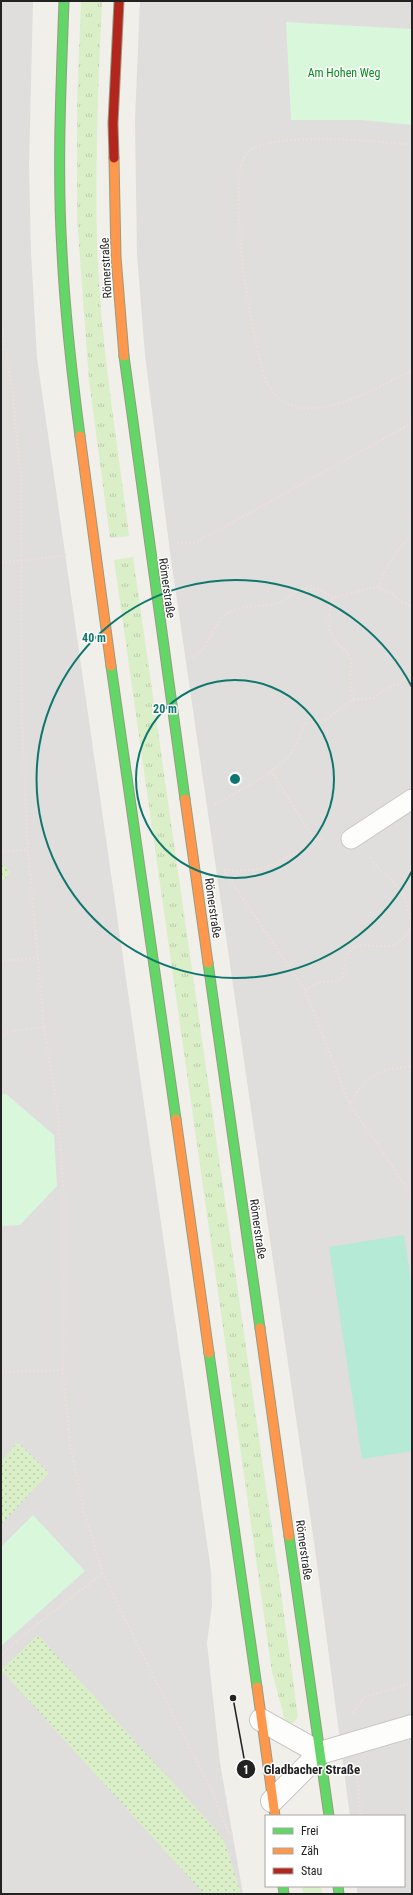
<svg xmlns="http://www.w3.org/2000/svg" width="413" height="1895" font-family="'Roboto Condensed',sans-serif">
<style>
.residential{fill:#dfdedc}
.religious{fill:#dededc}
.grass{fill:url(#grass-tufts)}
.park{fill:#d8f7db}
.garden{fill:url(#garden-dots)}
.pitch{fill:#b4ead6}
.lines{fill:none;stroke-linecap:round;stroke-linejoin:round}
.lane-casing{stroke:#c9c8c6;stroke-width:21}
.street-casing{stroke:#c9c8c6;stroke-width:24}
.fast-casing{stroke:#979c80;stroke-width:11}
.slow-casing{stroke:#979c80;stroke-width:11}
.jam-casing{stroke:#979c80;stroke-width:11}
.path{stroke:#eddedb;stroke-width:2.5;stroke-dasharray:2 2;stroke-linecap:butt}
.lane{stroke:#fdfdfc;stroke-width:19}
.street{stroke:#fdfdfc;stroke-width:22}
.fast{stroke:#63d668;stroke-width:9}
.slow{stroke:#ff974d;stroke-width:9}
.jam{stroke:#b3261e;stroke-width:9}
.ring{fill:none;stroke:#0f766e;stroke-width:2}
.labels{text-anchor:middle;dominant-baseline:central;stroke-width:3;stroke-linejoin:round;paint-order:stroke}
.park-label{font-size:12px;fill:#058a1b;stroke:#fff}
.street-label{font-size:12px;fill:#222;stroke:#fff}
.centre{fill:#0f766e;stroke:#fff;stroke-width:2}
.ring-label{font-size:12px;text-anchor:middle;font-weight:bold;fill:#0f766e;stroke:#fff;stroke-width:3;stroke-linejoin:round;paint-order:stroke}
.leader{fill:none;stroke:#222;stroke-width:1.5}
.callout-dot{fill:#222;stroke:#fff;stroke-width:1.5}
.mark-label{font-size:12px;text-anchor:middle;font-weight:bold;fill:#fff}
.callout-label{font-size:13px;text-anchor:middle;font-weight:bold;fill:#222;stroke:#fff;stroke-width:3;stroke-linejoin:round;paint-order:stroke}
</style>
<defs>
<pattern id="grass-tufts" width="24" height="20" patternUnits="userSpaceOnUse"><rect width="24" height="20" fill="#daeec8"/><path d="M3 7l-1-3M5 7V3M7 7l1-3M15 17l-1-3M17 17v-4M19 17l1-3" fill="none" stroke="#bbccac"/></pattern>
<pattern id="garden-dots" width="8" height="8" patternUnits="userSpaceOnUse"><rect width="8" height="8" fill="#daeec8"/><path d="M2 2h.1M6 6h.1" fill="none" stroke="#bbccac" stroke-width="1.8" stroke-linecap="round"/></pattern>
</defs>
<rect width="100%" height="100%" fill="#f0efea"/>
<path class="residential" d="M1,1H33L29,166L31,252L37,358L211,1571L212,1605L207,1643L220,1763L243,1894H1Z
M140,1H412V1894H357V1886H404V1816H350L314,1542L170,552L145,355L137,254L135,121Z"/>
<path class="religious" d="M412,516V547L399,523Z"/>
<path class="grass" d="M81,1H102C98,82 95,163 97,244C100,341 117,439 129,536L110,538L89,380L77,217V105Z
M133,557L280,1585L298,1717L293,1723H288L285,1720L272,1672L114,560Z
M302,1886H321L322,1894H303Z"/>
<path class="park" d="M286,22L412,29V125L362,120H291Z
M1,1094H6L54,1135L57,1186L20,1225L1,1226Z
M33,1515L85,1571L1,1646V1547Z"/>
<path class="garden" d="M1,863L11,872L1,883Z
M18,1442L49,1473L1,1525V1461Z
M38,1635L217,1831L225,1843L241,1894H204L1,1670Z"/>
<path class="pitch" d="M404,1235L412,1288V1451L362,1459L329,1247Z"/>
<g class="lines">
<g class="lane-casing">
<path id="lane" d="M351,839L412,799"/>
</g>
<g class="street-casing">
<path id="street" d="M261,1720L320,1753
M272,1801L320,1753L412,1726"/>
</g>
<g class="fast-casing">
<path id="fast" d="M64,1C61,85 57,169 62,252C65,314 72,375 80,436
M124,356L185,799
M111,666L176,1119
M208,963L260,1328
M209,1353L257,1687
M289,1536L329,1816
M283,1886L284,1894
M338,1886L339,1894"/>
</g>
<g class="slow-casing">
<path id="slow" d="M114,158L116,257L124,356
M80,436L111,666
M185,799L208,963
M176,1119L209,1353
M260,1328L289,1536
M257,1687L275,1816"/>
</g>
<g class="jam-casing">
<path id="jam" d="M114,158L113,123L119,1"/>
</g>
<path class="path" d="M409,1H412
M412,145C378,141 272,131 248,152C223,172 253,353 267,383C272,392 279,400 288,404C324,421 378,386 412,371
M1,324L12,389L21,477L22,725L28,850L44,1027L58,1111L64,1200L63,1370L70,1443L84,1512L103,1573L134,1638L212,1791L229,1833H234
M177,543H195L412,423
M1,563L66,555
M379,588C384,569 394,554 408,539
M333,598L328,622L330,632L338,644L346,651L351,660L350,682L353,700
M193,657C213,644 209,632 222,618C236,603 258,608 275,604C290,600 296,585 314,588C321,589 327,594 333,598L371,588H379L393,594L400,601L412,607
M271,771L315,840
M214,804L224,800C243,788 278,771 290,754C298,745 299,734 305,724L326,719L353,700L374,698L384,689L398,684L412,674
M1,848L4,851L28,850
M224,870C248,872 269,869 290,856C302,849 311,840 325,838
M225,872L305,990L349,1103L412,1195
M1,961L38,958
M305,990C316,983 322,980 335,982L342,978C345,970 344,961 348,954C359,934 386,958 405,937C408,933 410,927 412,923C409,912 406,900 400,890C392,878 378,871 371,858
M1,1039L7,1032L44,1027
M350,1103C359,1088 369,1075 387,1070C395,1068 404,1068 412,1066
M1,1372L63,1370
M1,1655L22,1636L103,1573
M353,1713L364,1697L412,1683
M357,1773L361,1816"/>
<use href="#lane" class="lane"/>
<use href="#street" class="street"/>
<use href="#fast" class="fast"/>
<use href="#slow" class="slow"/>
<use href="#jam" class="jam"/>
</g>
<g class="ring">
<circle cx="235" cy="779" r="99"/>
<path d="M412 871A199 199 0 1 1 412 687"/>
</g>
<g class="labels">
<g class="park-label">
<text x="344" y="73">Am Hohen Weg</text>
</g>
<g class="street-label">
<text transform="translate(106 268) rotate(-93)">Römerstraße</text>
<text transform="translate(167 588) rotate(82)">Römerstraße</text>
<text transform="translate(213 908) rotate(82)">Römerstraße</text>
<text transform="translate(258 1229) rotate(82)">Römerstraße</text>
<text transform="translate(304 1550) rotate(82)">Römerstraße</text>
</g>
</g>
<circle cx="235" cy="779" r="6" class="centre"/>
<g class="ring-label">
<text x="94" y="642">40 m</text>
<text x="165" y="713">20 m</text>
</g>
<path class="leader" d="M233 1698L246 1769"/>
<g class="callout-dot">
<circle cx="233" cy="1698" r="4"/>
<circle cx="246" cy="1769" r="10"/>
</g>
<g class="mark-label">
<text x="246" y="1774">1</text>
</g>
<g class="callout-label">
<text x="312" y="1774">Gladbacher Straße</text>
</g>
<rect width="413" height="1895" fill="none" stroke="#222222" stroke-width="4"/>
<rect x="265" y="1815" width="140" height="72" fill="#ffffff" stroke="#a7a7a7"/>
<rect x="273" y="1828" width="20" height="6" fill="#63d668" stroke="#a7a7a7"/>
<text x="301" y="1835" font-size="12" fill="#222222">Frei</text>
<rect x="273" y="1848" width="20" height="6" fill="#ff974d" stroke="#a7a7a7"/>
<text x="301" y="1855" font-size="12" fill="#222222">Zäh</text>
<rect x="273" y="1868" width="20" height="6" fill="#b3261e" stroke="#a7a7a7"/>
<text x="301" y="1875" font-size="12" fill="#222222">Stau</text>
</svg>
